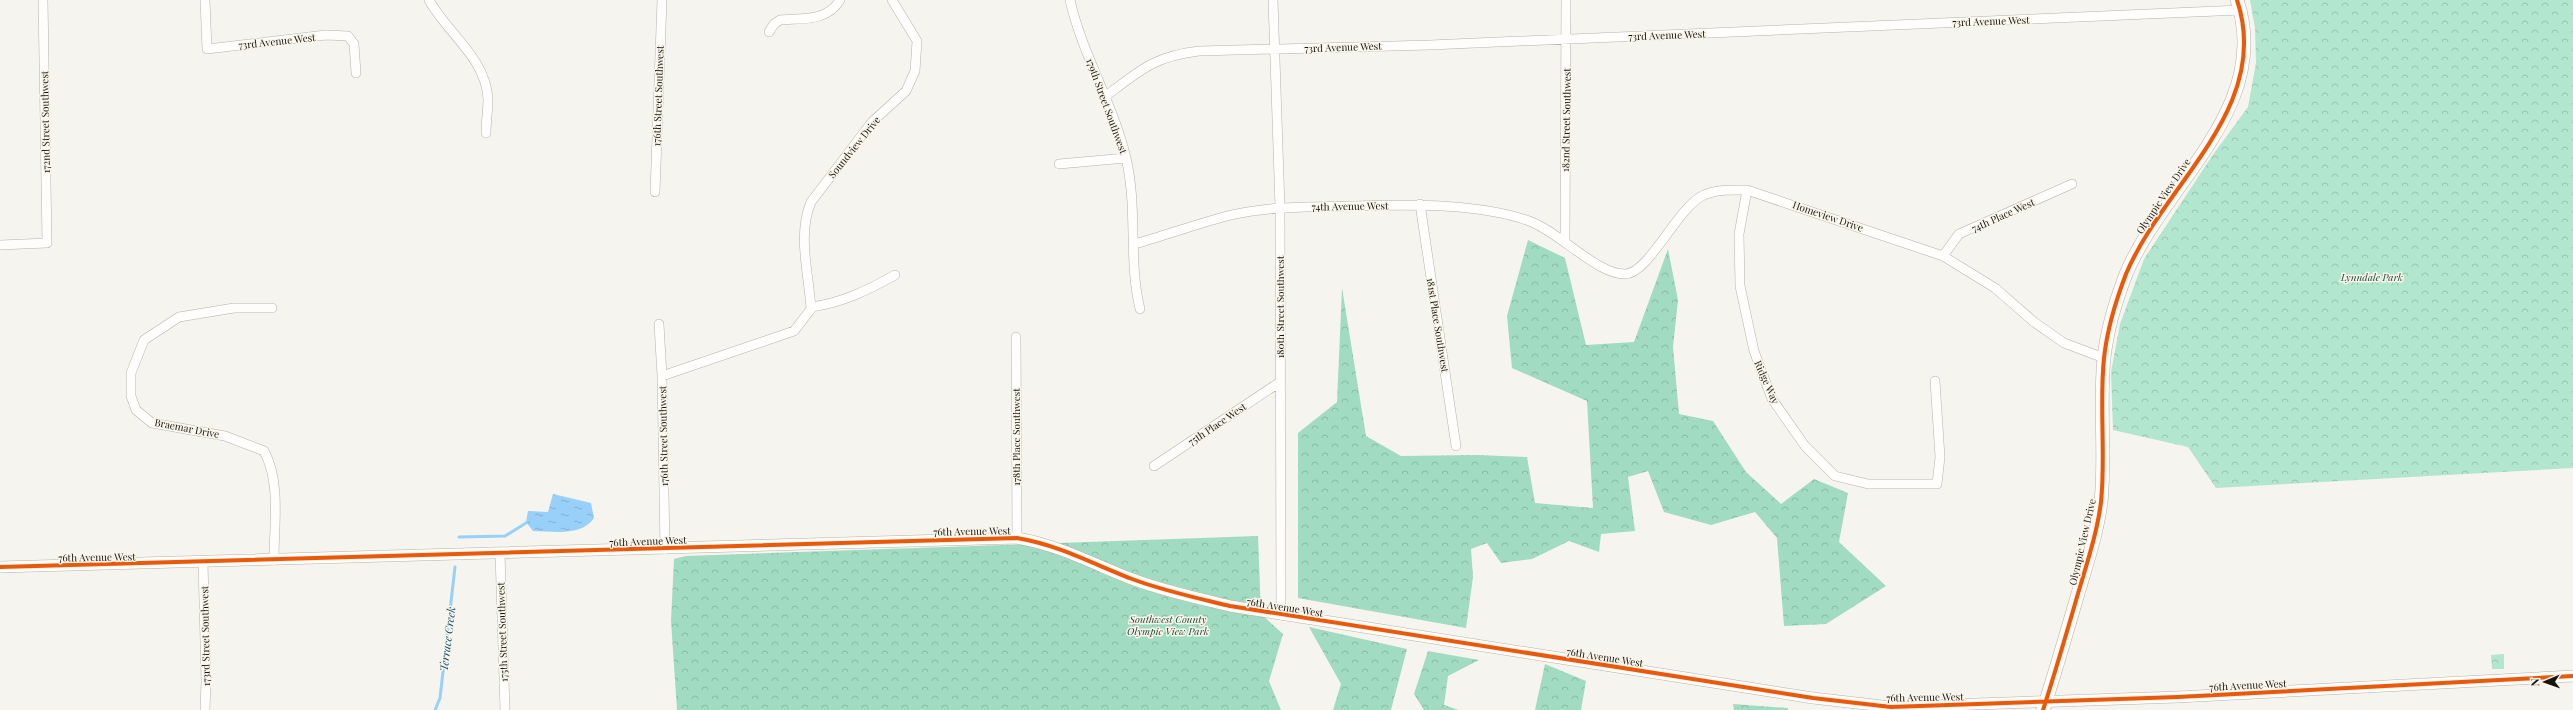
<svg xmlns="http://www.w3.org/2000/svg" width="2573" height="710" font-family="'Playfair Display',serif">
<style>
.forest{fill:url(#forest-crowns)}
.park{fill:url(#park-crowns)}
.water{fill:url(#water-ripples)}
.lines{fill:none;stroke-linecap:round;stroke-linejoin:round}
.stream{stroke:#97d0f8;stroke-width:3}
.minor-casing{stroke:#b4b2ae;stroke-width:10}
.tertiary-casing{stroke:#b4b2ae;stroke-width:12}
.secondary-casing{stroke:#b4b2ae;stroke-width:14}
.minor{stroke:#fefdfc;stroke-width:9}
.tertiary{stroke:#fefdfc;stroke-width:11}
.secondary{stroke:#fefdfc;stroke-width:13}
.cycleway-casing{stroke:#faf5eb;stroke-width:6}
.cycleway{stroke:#e8590c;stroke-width:4}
.labels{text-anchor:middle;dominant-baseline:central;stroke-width:3;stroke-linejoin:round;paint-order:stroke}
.street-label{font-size:10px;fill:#161410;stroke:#faf5eb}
.park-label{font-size:10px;font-style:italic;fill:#1b4836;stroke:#faf5eb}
.water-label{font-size:11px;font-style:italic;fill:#094c72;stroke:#faf5eb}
</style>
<defs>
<pattern id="forest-crowns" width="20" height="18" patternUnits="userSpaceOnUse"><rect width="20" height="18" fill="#a1dbc1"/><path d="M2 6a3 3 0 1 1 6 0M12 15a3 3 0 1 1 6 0" fill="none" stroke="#8abba5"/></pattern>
<pattern id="park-crowns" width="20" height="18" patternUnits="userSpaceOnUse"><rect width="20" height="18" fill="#b3e6ce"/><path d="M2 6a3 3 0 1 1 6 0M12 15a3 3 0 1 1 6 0" fill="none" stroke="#99c4b0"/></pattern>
<pattern id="water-ripples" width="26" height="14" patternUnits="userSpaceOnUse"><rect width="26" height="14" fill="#97d0f8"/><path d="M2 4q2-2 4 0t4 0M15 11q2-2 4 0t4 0" fill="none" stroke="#81b2d4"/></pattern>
</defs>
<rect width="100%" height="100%" fill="#f6f4ee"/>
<path class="forest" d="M1528,240L1565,258L1586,345L1634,342L1668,249L1678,300L1673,347L1679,414L1713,421L1746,472L1781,504L1814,479L1848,493L1839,542L1886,586L1826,624L1784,626L1777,538L1755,512L1711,525L1664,512L1648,471L1628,477L1635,531L1601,534L1599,552L1569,541L1532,559L1501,563L1487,543L1471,549L1473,577L1466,628L1298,598V433L1337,402L1342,288L1366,436L1401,456L1477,455L1527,457L1535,503L1593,508L1587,401L1512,368L1507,316Z
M1258,536L1261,614L1283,634L1269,681L1281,710H677L671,621L674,559L686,556Z
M1309,627L1407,649L1391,710H1333L1341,684Z
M1428,651L1479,660L1448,676L1444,705L1459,710H1424L1414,694Z
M1545,664L1586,681L1581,710H1535Z
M1733,704L1788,708V710H1734Z"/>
<path class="park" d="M2250,0H2573V468L2216,488L2188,447L2113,430L2111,372L2120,324L2144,259L2212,156L2248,107L2256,63L2255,28Z
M2504,654V669H2492L2491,655Z"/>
<path class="water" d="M553,494L591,503L594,518C581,537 554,531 533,531L526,522L528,511L548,512Z"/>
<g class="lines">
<path class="stream" d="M459,537L505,536L526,523
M435,710L440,698L455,567"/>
<g class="minor-casing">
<path id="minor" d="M205,0L207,49L326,35L348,36L354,44L356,73
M429,0C447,33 486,58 488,99C488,110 486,122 486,133
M1070,0C1082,54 1113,103 1126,158C1138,208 1128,260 1140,309
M1273,0L1280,207L1281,615
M769,32L774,24L780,20C802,18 827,22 840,0
M1106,96C1140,70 1155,56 1199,51L1430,45L2241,10
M1059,164L1126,158
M1747,190L1739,234L1740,286L1754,351L1772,399L1805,446L1835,476L1868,484H1937L1940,457L1935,381
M655,192L662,0
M1420,204L1456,446
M1565,240L1566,0
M1135,244C1167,235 1199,223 1231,215C1270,206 1309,207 1349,206C1405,205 1476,202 1529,221C1560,232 1596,274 1625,274C1649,274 1678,206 1704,195C1717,189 1734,190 1747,190L1943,256L1995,288L2034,322L2064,343L2104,358
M0,245L47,243L43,0
M1943,256L1959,234L2072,184
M811,307C842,303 868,290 895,275
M272,308H234L179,317L144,340L131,373V396L136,410L152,423L225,436L264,451C281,482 274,525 274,560
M659,324L662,376L665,549
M1016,337L1017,538
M662,376L794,331L811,309C809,274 797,235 811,202L872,122L906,91L915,71L917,41L892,0
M1154,466L1280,382
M500,553L505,710
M203,562L206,681L205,710"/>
</g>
<g class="tertiary-casing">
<path id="tertiary" d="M0,567L1017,538C1059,545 1093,564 1132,579C1164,591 1197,598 1230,606L1813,698L1891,707L2178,697L2573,676"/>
</g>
<g class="secondary-casing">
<path id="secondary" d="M2043,710C2055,673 2066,635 2077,597C2086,566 2097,534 2101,502C2106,454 2099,406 2104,358C2107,330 2116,300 2126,274C2164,183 2273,108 2237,0"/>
</g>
<use href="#minor" class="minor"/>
<use href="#tertiary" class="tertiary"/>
<use href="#secondary" class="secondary"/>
<g class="cycleway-casing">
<path id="cycleway" d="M0,567L1017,538C1059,545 1093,564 1132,579C1164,591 1197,598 1230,606L1813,698L1891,707L2178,697L2573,676
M2043,710C2055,673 2066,635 2077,597C2086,566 2097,534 2101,502C2106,454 2099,406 2104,358C2107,330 2116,300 2126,274C2164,183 2273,108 2237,0"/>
</g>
<use href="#cycleway" class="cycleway"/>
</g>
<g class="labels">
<g class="street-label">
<text transform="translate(1991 21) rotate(-2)">73rd Avenue West</text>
<text transform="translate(1667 35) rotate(-2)">73rd Avenue West</text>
<text transform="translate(277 41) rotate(-6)">73rd Avenue West</text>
<text transform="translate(1343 47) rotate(-2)">73rd Avenue West</text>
<text transform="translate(658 96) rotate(-88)">176th Street Southwest</text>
<text transform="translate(1107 106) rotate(70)">179th Street Southwest</text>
<text transform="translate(1566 120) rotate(-89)">182nd Street Southwest</text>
<text transform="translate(45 122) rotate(-91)">172nd Street Southwest</text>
<text transform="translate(854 147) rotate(-51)">Soundview Drive</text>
<text transform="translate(2163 196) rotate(-56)">Olympic View Drive</text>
<text transform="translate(1350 206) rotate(-1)">74th Avenue West</text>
<text transform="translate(2003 215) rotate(-24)">74th Place West</text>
<text transform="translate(1828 216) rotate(19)">Homeview Drive</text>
<text transform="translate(1280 307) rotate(-90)">180th Street Southwest</text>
<text transform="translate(1438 325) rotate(81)">181st Place Southwest</text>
<text transform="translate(1767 382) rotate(66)">Ridge Way</text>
<text transform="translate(1217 424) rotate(-34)">75th Place West</text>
<text transform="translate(187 428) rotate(11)">Braemar Drive</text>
<text transform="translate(663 436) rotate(-91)">176th Street Southwest</text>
<text transform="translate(1016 437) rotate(-90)">178th Place Southwest</text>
<text transform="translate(972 531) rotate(-1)">76th Avenue West</text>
<text transform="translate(648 541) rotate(-2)">76th Avenue West</text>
<text transform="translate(2082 542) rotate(-77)">Olympic View Drive</text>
<text transform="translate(97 557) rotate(-1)">76th Avenue West</text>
<text transform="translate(1285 607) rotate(9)">76th Avenue West</text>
<text transform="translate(502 632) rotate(-92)">175th Street Southwest</text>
<text transform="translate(205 636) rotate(-91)">173rd Street Southwest</text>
<text transform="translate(1605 657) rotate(9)">76th Avenue West</text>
<text transform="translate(2248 685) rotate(-3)">76th Avenue West</text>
<text transform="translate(1925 697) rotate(-1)">76th Avenue West</text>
</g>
<g class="park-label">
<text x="2372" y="277">Lynndale Park</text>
<text x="1168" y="619">Southwest County<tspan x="1168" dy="12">Olympic View Park</tspan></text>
</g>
<g class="water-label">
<text transform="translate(447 639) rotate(-83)">Terrace Creek</text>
</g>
</g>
<g transform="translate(2545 682) rotate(268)" stroke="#faf5eb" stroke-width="3" paint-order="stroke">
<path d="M0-3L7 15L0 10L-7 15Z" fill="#161410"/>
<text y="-6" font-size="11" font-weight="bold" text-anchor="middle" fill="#161410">N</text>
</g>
</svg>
